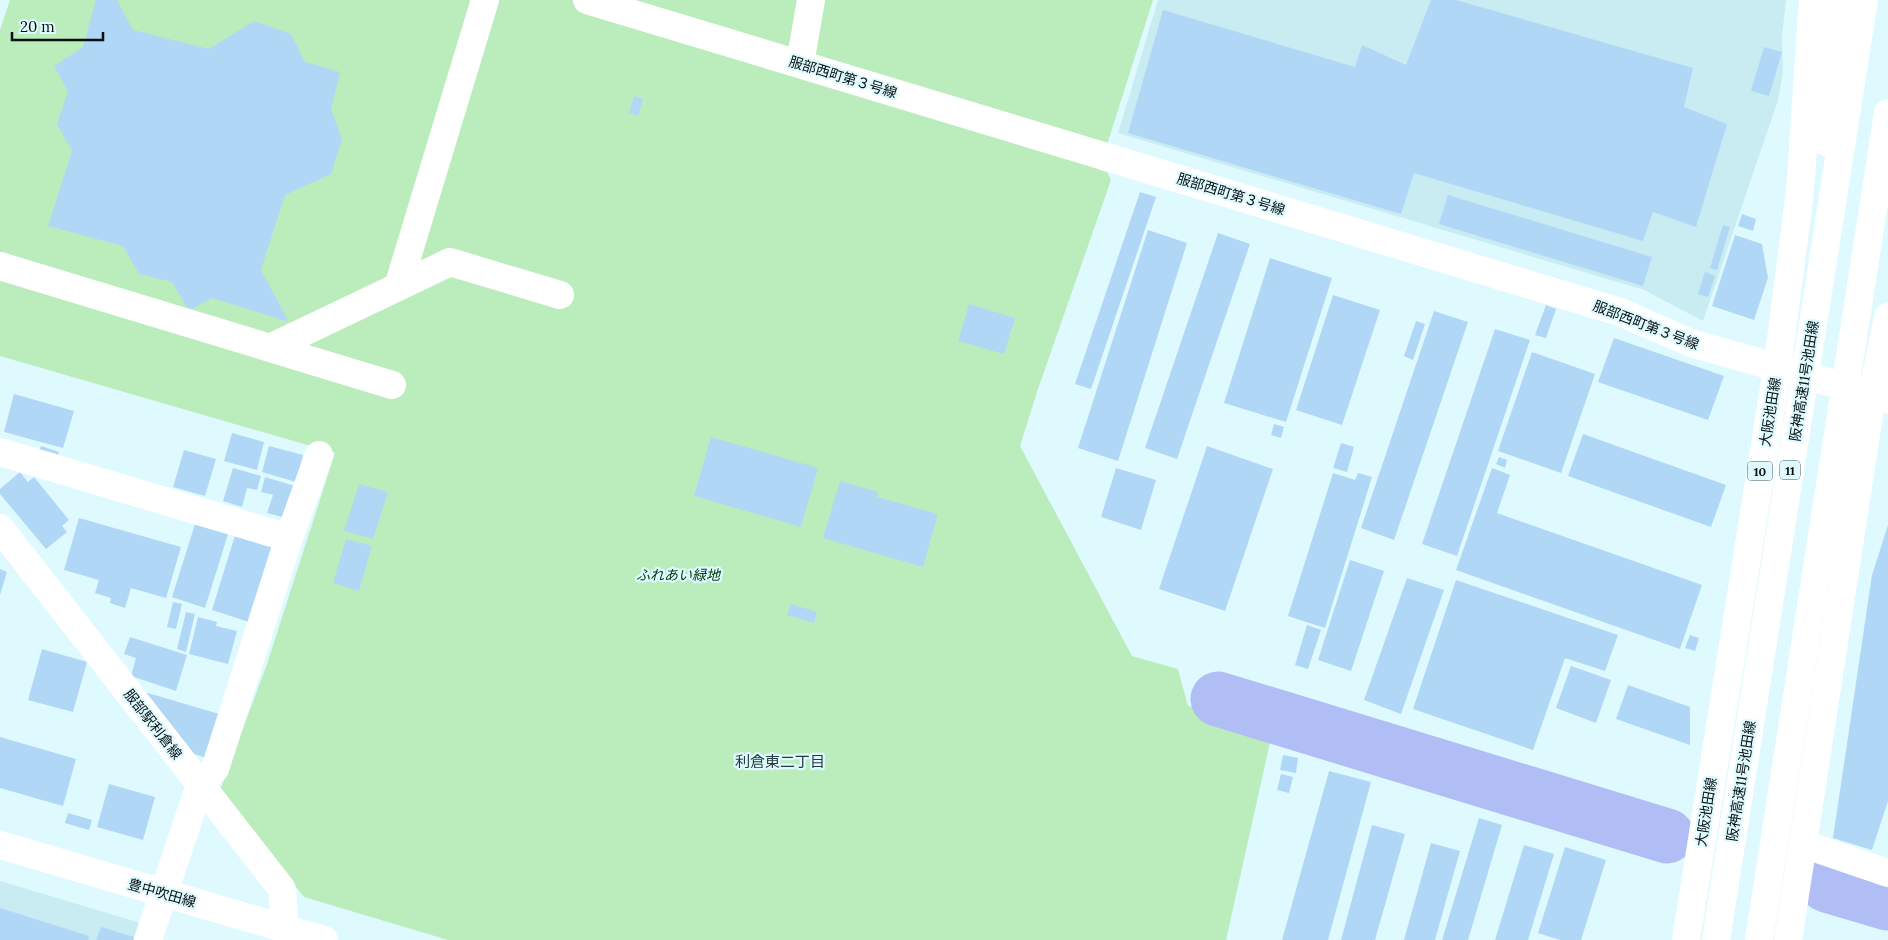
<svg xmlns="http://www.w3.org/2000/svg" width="1888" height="940" font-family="Lora,'Noto Sans JP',serif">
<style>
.built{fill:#c9ecf2}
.green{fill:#bbedbc}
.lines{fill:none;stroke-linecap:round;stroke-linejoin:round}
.river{stroke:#b0bef5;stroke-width:55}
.building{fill:#b0d7f6}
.minor{stroke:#fff;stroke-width:28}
.major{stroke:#fff;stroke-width:28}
.highway{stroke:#fff;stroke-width:28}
.labels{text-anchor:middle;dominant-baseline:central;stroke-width:4.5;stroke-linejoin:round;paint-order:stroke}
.shield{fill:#dffaff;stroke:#485658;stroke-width:1}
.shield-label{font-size:12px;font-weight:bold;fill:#070f11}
.street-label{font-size:14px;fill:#070f11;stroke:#dffaff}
.park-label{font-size:14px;font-style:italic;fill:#00410b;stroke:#dffaff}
.neighbourhood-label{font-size:15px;fill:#243a3e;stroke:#dffaff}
</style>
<rect width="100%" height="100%" fill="#dffaff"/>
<path class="built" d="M1158,0H1786L1782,36L1783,73L1778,100L1703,321L1644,290L1118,133Z
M0,881L144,924L138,940H0Z"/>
<path class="green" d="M10,0H1153L1099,170L1107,172L1111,180L1037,392L1020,446L1132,656L1178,669L1188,706L1273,729L1226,940H448L304,897L220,790L267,664L335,453L0,356V30Z"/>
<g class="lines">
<path class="river" d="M1218,699L1667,836
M1827,885L1888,903"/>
</g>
<path class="building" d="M96,0H117L133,30L209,49L254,21L291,34L305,62L340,72L331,109L342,139L331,174L285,195L261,270L289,322L212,298L189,311L172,282L139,274L123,246L48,226L72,151L57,124L68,91L54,66L83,47Z
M1431,0H1456L1693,68L1684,107L1727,124L1696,227L1653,212L1643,241L1414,173L1401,214L1128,133L1163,10L1355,67L1362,45L1406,65Z
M1764,47L1782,52L1769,96L1751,91Z
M634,96L643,99L638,116L629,113Z
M1140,192L1156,197L1091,389L1075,384Z
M1448,195L1652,257L1643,286L1439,224Z
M1742,214L1756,219L1753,231L1738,226Z
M1723,225L1730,227L1717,270L1710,268Z
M1148,230L1187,243L1118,461L1078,448Z
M1218,233L1250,244L1177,459L1145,448Z
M1735,235L1762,244L1768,278L1754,320L1712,306Z
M1270,258L1332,278L1286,422L1224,403Z
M1705,272L1715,276L1708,297L1698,294Z
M1333,295L1380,310L1342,425L1296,410Z
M969,304L1015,318L1004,354L958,341Z
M1546,305L1556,309L1546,338L1535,335Z
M1434,311L1468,322L1394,540L1361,528Z
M1416,321L1425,324L1413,360L1404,356Z
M1495,329L1530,340L1457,556L1422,544Z
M1614,338L1724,376L1708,420L1598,382Z
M1532,352L1595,374L1561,473L1498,451Z
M14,394L74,411L63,448L4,432Z
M1274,424L1284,427L1281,438L1271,435Z
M232,433L264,442L257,470L224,461Z
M1583,434L1726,485L1711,527L1568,476Z
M711,437L818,468L801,527L694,496Z
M1341,443L1354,447L1347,472L1333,468Z
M41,446L59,452L55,461L38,455Z
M269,446L303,455L296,482L262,472Z
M1207,446L1273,469L1225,611L1159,589Z
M184,450L216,459L205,496L173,487Z
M1499,457L1507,460L1505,468L1496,464Z
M233,468L261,476L257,490L247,488L242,507L223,501Z
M1116,468L1156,480L1141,530L1101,517Z
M1492,468L1510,475L1497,513L1702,585L1680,649L1456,570Z
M20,472L28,482L34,477L69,520L62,526L67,532L46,549L0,494V489Z
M1333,473L1355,480L1358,473L1372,477L1325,628L1288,616Z
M265,477L295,486L286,518L267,513L273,495L261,492Z
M840,481L878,492L877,497L938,514L923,567L823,538Z
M359,484L388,492L373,539L344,531Z
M79,518L181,547L166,598L131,588L125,608L110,603L111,598L95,593L99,580L64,570Z
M196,521L229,531L205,608L172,597Z
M1888,525V801L1872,850L1833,838L1872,575Z
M236,532L272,544L249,622L212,610Z
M346,539L372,546L359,591L333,583Z
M1350,560L1384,571L1351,671L1318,660Z
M0,569L7,572L0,595Z
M1407,578L1444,590L1401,714L1364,700Z
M1456,580L1618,635L1605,671L1565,658L1533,750L1413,709Z
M173,602L182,604L176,629L167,627Z
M791,604L817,612L814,623L787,615Z
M186,612L195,614L186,652L177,649Z
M198,617L217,622L216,626L237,631L228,664L189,654Z
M1307,625L1321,630L1308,669L1295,665Z
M1690,635L1699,638L1695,651L1685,648Z
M130,637L187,655L176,691L131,676L136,658L124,654Z
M42,649L87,662L73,712L28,700Z
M1571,666L1611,680L1596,723L1556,708Z
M1628,685L1690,707V745L1616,719Z
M141,691L226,716L213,760L185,751Z
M0,737L76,759L63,806L0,788Z
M1283,755L1298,758L1296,773L1280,770Z
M1329,771L1371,782L1328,940H1282Z
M1281,774L1293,777L1289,793L1277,790Z
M109,784L155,797L143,840L97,827Z
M68,813L92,820L89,830L65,823Z
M1479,818L1502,825L1468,940H1442Z
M1372,825L1405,834L1375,940H1341Z
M1431,843L1460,851L1435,940H1404Z
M1524,845L1554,854L1528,940H1495Z
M1565,847L1606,860L1581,940H1560L1538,933Z
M0,908L89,936L88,940H0Z
M101,927L134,937L133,940H96Z"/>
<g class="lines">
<path class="minor" d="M587,0L1620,312L1691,343L1888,399
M800,64L811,0
M0,266L392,385
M398,287L485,0
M270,348L450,262L560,295
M0,452L289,538
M0,528L282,889L285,929
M1803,844L1888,873
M148,940L200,785L215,769L289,538L319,455"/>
<path class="major" d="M0,845L324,940
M1686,940L1777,369L1800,192L1813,0
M1788,940L1872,396L1888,317"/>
<path class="highway" d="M1826,142L1836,0
M1716,940L1864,0
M1759,940L1888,113"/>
</g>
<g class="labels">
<g class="shield">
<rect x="1780" y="460.5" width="20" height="19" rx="4"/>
<rect x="1747.5" y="461.5" width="25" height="19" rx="4"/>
</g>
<g class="shield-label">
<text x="1790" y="470">11</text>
<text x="1760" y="471">10</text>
</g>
<g class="street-label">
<text transform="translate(843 77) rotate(17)">服部西町第３号線</text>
<text transform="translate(1231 194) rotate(17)">服部西町第３号線</text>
<text transform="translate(1646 325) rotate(21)">服部西町第３号線</text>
<text transform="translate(1804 381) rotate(-81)">阪神高速11号池田線</text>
<text transform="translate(1770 412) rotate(-81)">大阪池田線</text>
<text transform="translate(153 724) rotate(52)">服部駅利倉線</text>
<text transform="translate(1741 781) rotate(-81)">阪神高速11号池田線</text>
<text transform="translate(1706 812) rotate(-81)">大阪池田線</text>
<text transform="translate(162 893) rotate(16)">豊中吹田線</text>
</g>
<g class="park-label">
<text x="678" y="575">ふれあい緑地</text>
</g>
<g class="neighbourhood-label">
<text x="780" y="761">利倉東二丁目</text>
</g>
</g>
<path d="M12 32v8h91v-8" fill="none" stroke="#070f11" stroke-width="2.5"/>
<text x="20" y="32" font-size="15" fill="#070f11" stroke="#dffaff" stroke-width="4" paint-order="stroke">20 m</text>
</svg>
